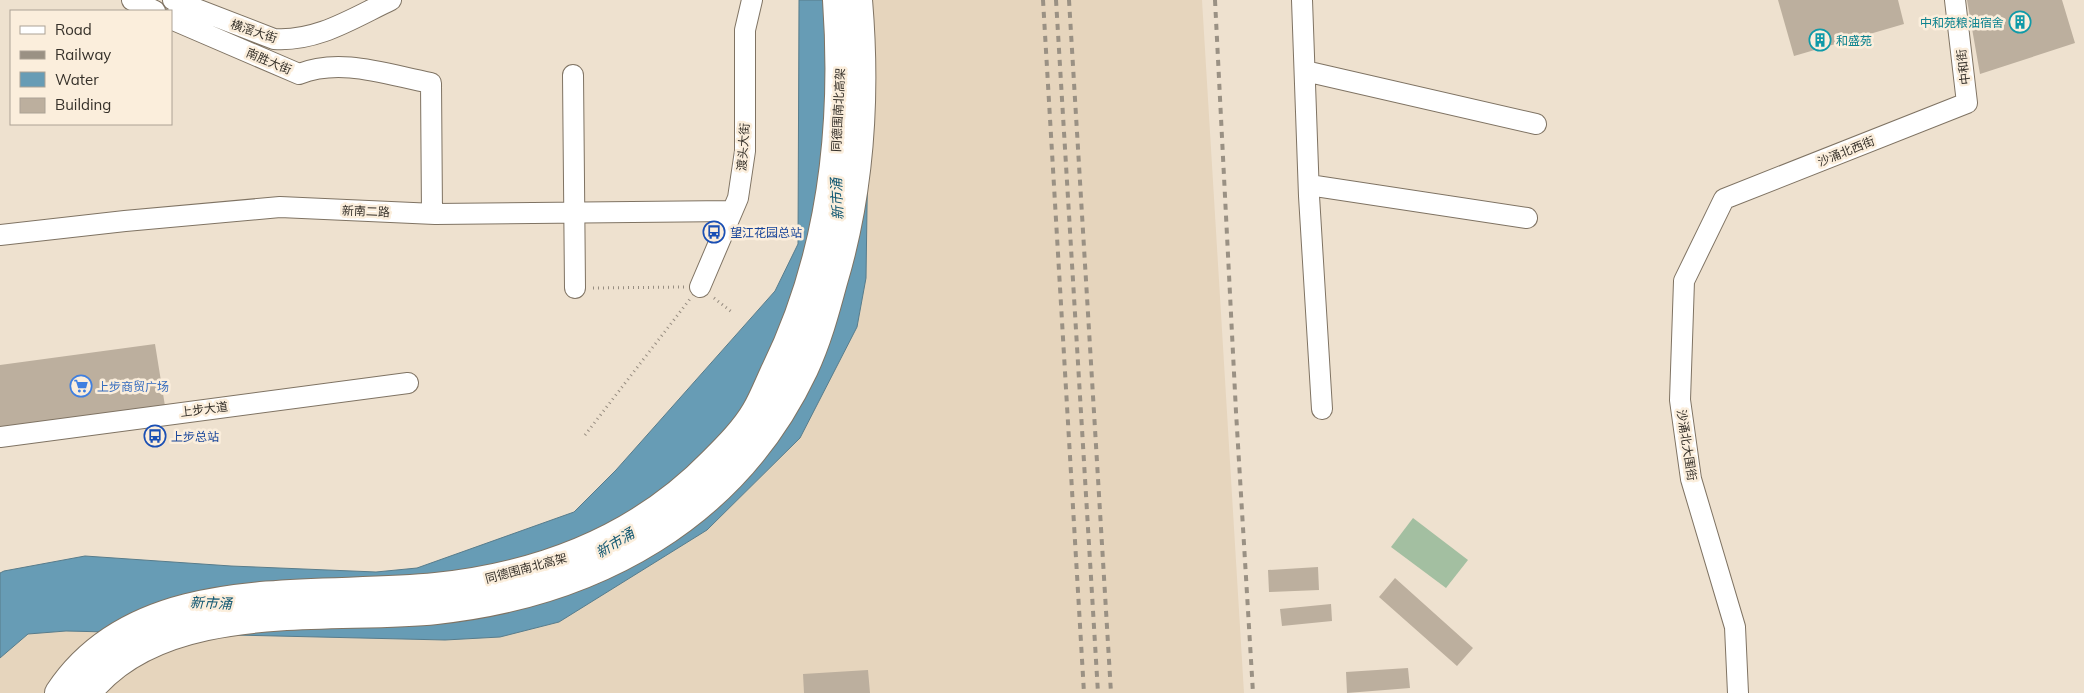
<svg xmlns="http://www.w3.org/2000/svg" width="2084" height="693" font-family="Mulish,'Noto Sans SC',sans-serif">
<style>
.built{fill:#e6d5bd}
.green{fill:#a3bfa1}
.water{fill:#679cb5;stroke:#587c8b}
.building{fill:#bcaf9e}
.lines{fill:none;stroke-linecap:round;stroke-linejoin:round}
.street-casing{stroke:#7f7363;stroke-width:22}
.secondary-casing{stroke:#7f7363;stroke-width:30}
.path{stroke:#978d81;stroke-width:3;stroke-dasharray:1 4;stroke-linecap:butt}
.street{stroke:#fff;stroke-width:20}
.secondary{stroke:#fff;stroke-width:28}
.rail{stroke:#9a9184;stroke-width:4;stroke-dasharray:6 6;stroke-linecap:butt}
.labels{text-anchor:middle;dominant-baseline:central;stroke-width:5;stroke-linejoin:round;paint-order:stroke}
.culture-label{font-size:12px;fill:#0d838f;stroke:#fbeedc;text-anchor:end}
.street-label{font-size:12px;fill:#36312a;stroke:#fbeedc}
.transit-label{font-size:12px;fill:#164399;stroke:#fbeedc;text-anchor:start}
.shop-label{font-size:12px;fill:#366cbe;stroke:#fbeedc;text-anchor:start}
.water-label{font-size:14px;font-style:italic;fill:#115771;stroke:#fbeedc}
</style>
<rect width="100%" height="100%" fill="#eee1cf"/>
<path class="built" d="M870,0H1202L1244,693H0V658L28,634L66,631L445,640L500,637L559,622L707,530L800,438L857,327L866,278Z"/>
<path class="green" d="M1413,518L1468,560L1446,588L1391,547Z"/>
<path class="water" d="M799,0H870L866,278L857,327L800,438L707,530L559,622L500,637L445,640L66,631L28,634L0,658V573L4,571L85,556L231,566L376,572L417,568L574,512L616,470L775,291L798,244Z"/>
<path class="building" d="M1778,0H1898L1904,24L1794,56Z
M1967,0H2062L2075,43L1980,74Z
M155,344L165,406L0,429V365Z
M1318,567L1319,590L1269,592L1268,570Z
M1395,578L1473,648L1457,666L1379,597Z
M1331,604L1332,621L1282,626L1280,609Z
M1408,668L1410,688L1347,693L1346,672Z
M868,670L870,693H804L803,674Z"/>
<g class="lines">
<g class="street-casing">
<path id="street" d="M132,0L155,11
M173,0L274,39C317,42 353,18 391,0
M1302,0L1309,196L1322,409
M171,19L299,74C341,57 388,75 431,83L432,214
M1305,71L1536,124
M573,75L575,288
M1309,185L1527,218
M0,235L125,221L280,207L435,214L732,211
M700,287L738,198L745,151V30L752,0
M0,437L408,383
M1738,693L1735,627L1691,479L1680,400L1684,281L1724,199L1967,103L1955,0"/>
</g>
<g class="secondary-casing">
<path id="secondary" d="M59,693C139,572 312,600 436,587C541,576 638,539 713,462C728,447 745,430 756,411C763,399 768,386 774,373C832,256 846,128 837,0
M87,693C162,596 329,621 436,610C595,593 734,517 804,369C817,341 825,312 833,282C860,192 866,94 858,0"/>
</g>
<path class="path" d="M593,288L684,287
M714,298L733,313
M585,435L690,299"/>
<use href="#street" class="street"/>
<use href="#secondary" class="secondary"/>
<path class="rail" d="M1043,0L1084,693
M1056,0L1098,693
M1069,0L1111,693
M1215,0L1236,412L1253,693"/>
</g>
<defs>
<g id="building-ring" transform="scale(1.125)"><circle r="9.5" fill="#fbeedc" stroke="#0f9aa8" stroke-width="1.5"/><path d="M-4-6H4V6H1V3H-1V6H-4ZM-2.5-4.3h1.7v1.8h-1.7ZM.8-4.3h1.7v1.8H.8ZM-2.5-1h1.7V.8h-1.7ZM.8-1h1.7V.8H.8Z" fill="#0f9aa8"/></g>
<g id="bus-ring" transform="scale(1.125)"><circle r="9.5" fill="#fbeedc" stroke="#1a4fb4" stroke-width="1.5"/><path d="M-5-6H5V4H4V6H2V4H-2V6H-4V4H-5ZM-3.5-4V0h7V-4ZM-3.5 1.2v1.5H-2V1.2ZM2 1.2v1.5H3.5V1.2Z" fill="#1a4fb4"/></g>
<g id="supermarket-ring" transform="scale(1.125)"><circle r="9.5" fill="#fbeedc" stroke="#3f7fe0" stroke-width="1.5"/><path d="M-6-5.5h2.5l.6 2H6L4.5 2H-2.5L-4.4-4H-6ZM-1.5 3.2a1.3 1.3 0 1 0 .1 0ZM3 3.2a1.3 1.3 0 1 0 .1 0Z" fill="#3f7fe0"/></g>
</defs>
<g fill-rule="evenodd">
<use href="#building-ring" x="2020" y="22"/>
<use href="#building-ring" x="1820" y="40"/>
<use href="#bus-ring" x="714" y="232"/>
<use href="#supermarket-ring" x="81" y="386"/>
<use href="#bus-ring" x="155" y="436"/>
</g>
<g class="labels">
<g class="culture-label">
<text x="2004" y="22">中和苑粮油宿舍</text>
<text x="1836" y="40" text-anchor="start">和盛苑</text>
</g>
<g class="street-label">
<text transform="translate(254 31) rotate(18)">横滘大街</text>
<text transform="translate(269 61) rotate(23)">南胜大街</text>
<text transform="translate(1963 67) rotate(-97)">中和街</text>
<text transform="translate(838 110) rotate(-87)">同德围南北高架</text>
<text transform="translate(743 147) rotate(-86)">渡头大街</text>
<text transform="translate(1846 151) rotate(-22)">沙涌北西街</text>
<text transform="translate(366 211) rotate(2)">新南二路</text>
<text transform="translate(204 409) rotate(-7)">上步大道</text>
<text transform="translate(1687 445) rotate(81)">沙涌北大围街</text>
<text transform="translate(526 568) rotate(-15)">同德围南北高架</text>
</g>
<g class="transit-label">
<text x="730" y="232">望江花园总站</text>
<text x="171" y="436">上步总站</text>
</g>
<g class="shop-label">
<text x="97" y="386">上步商贸广场</text>
</g>
<g class="water-label">
<text transform="translate(837 199) rotate(-93)">新市涌</text>
<text transform="translate(615 543) rotate(-32)">新市涌</text>
<text transform="translate(211 603) rotate(2)">新市涌</text>
</g>
</g>
<rect x="10" y="10" width="162" height="115" fill="#fbeedc" stroke="#aca295"/>
<rect x="20" y="26" width="25" height="8" fill="#ffffff" stroke="#aca295"/>
<text x="55" y="35" font-size="15" fill="#36312a">Road</text>
<rect x="20" y="51" width="25" height="8" fill="#9a9184" stroke="#aca295"/>
<text x="55" y="60" font-size="15" fill="#36312a">Railway</text>
<rect x="20" y="72" width="25" height="15" fill="#679cb5" stroke="#aca295"/>
<text x="55" y="85" font-size="15" fill="#36312a">Water</text>
<rect x="20" y="98" width="25" height="15" fill="#bcaf9e" stroke="#aca295"/>
<text x="55" y="110" font-size="15" fill="#36312a">Building</text>
</svg>
